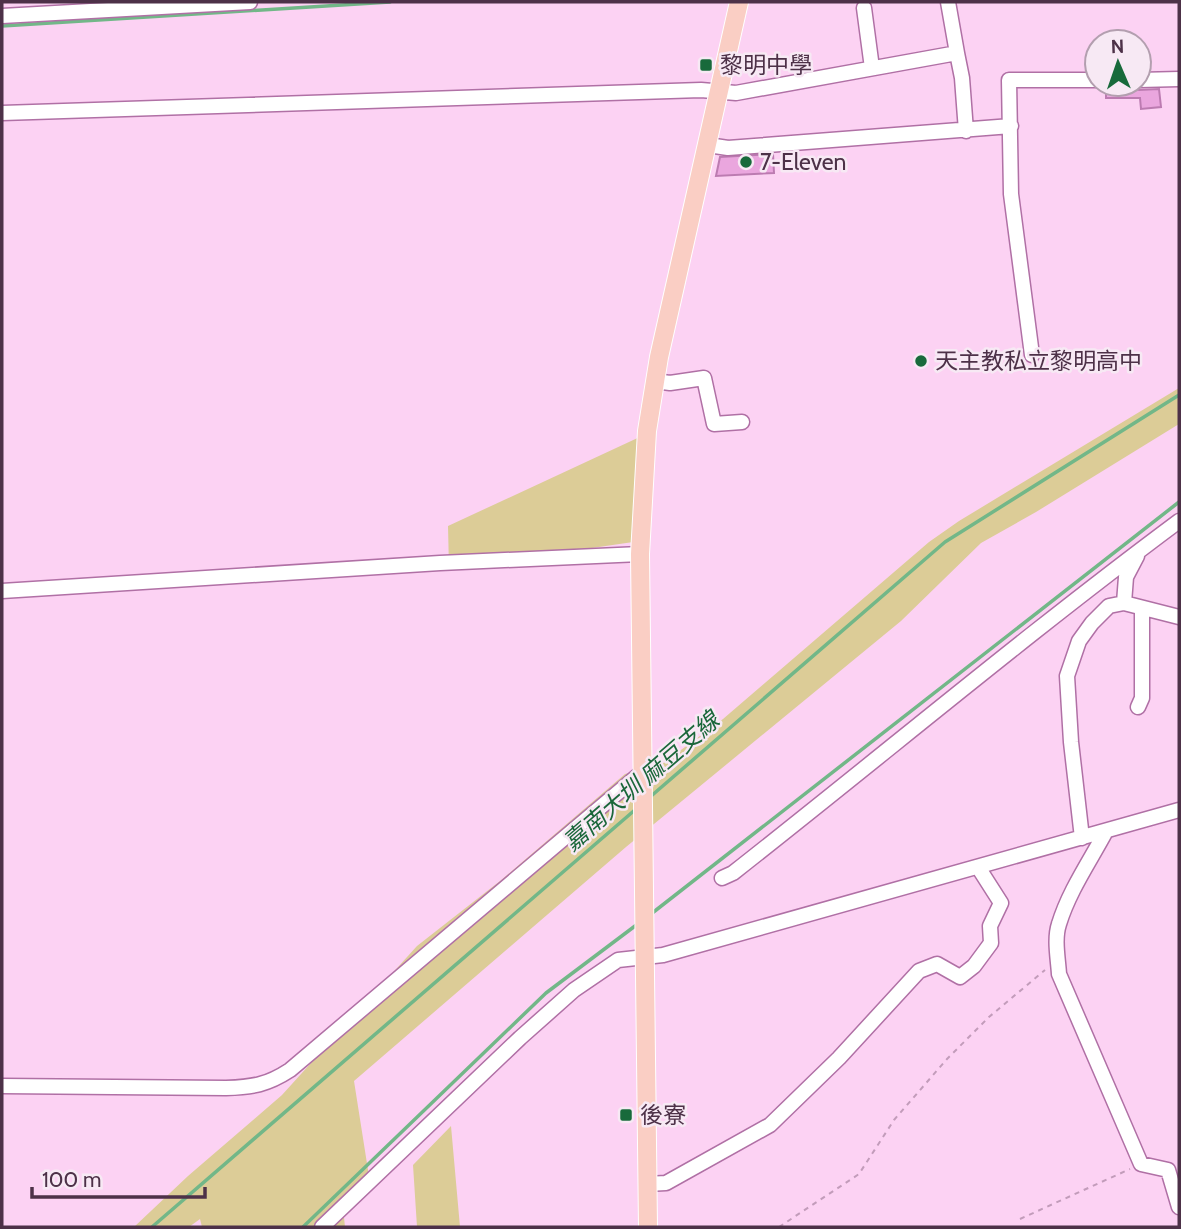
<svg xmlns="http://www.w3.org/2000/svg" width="1181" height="1229" font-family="Cabin,'Noto Sans TC',sans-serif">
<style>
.green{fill:#dccc97}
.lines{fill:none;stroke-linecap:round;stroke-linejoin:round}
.stream{stroke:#72b788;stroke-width:3.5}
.building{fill:#eaa6de;stroke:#bc7bb1;stroke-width:2}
.minor-casing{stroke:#b070a5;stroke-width:17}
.major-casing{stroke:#fff;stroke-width:20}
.path{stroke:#c29cba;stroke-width:2;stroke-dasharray:5 5;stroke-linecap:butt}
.minor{stroke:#fff;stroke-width:14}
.major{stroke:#facec4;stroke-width:18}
.poi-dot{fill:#186a3b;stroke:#f7e9f4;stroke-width:2.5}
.labels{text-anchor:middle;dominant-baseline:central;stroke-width:5;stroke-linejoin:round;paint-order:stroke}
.poi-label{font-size:23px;fill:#4d3148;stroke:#f7e9f4;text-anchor:start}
.water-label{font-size:24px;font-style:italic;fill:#1a673a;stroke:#f7e9f4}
</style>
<rect width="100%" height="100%" fill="#fcd2f3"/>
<path class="green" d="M1179,388V424L1036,512L981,543L901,621L626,847L354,1081L371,1189L343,1208L345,1227H202L200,1219L189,1227H134L188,1176L282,1095L417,946L500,881L625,774L662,764L723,719L929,542L959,521Z
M644,435L640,541L449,569L448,526Z
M451,1126L460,1227H417L413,1165Z"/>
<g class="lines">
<path class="stream" d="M2,26L390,2
M650,797L945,542L1179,395
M651,914L1179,502
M152,1227L636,809
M303,1227L546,993L639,923"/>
</g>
<path class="building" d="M1133,87L1139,90L1159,89L1161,107L1141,109L1140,98H1106V88Z
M773,154L774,173L716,176L720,157Z"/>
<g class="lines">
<g class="minor-casing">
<path id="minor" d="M948,2L957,53
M864,8L872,68
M2,16L250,2
M1139,80L1179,79
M2,113L701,90L736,93L957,53L962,78L966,131
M708,145L728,148L1011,126
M1032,355L1011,194L1009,80H1097
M655,381L670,383L704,378L714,424L742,422
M2,591L440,563L640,554
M1124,603L1126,577L1137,556
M1138,707L1142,698V608
M1106,831C1090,861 1069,891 1059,924C1054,939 1058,958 1059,974L1141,1164L1168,1170L1179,1207
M1082,838L1071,742L1067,676L1079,641L1092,623L1109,606L1124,603L1179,617
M722,878L733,873C882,756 1027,634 1179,521
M2,1086L226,1088C253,1087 267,1085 290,1070L641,773
M647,1184L666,1183L770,1125L839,1058L919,971L937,964L960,977L974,966L991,943L990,926L1001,903L978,867
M322,1227L520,1038L574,990L618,960L663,955L1179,810"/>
</g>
<g class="major-casing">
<path id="major" d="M648,1227L640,554L647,431L659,357L739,2"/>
</g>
<path class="path" d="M1020,1219L1130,1169
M779,1227L859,1174L894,1120L947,1059L989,1017L1045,970"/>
<use href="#minor" class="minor"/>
<use href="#major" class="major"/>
</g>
<g class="poi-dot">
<rect x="699" y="58" width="14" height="14" rx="3.5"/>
<circle cx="746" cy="162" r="7"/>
<circle cx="921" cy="361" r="7"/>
<rect x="619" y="1108" width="14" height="14" rx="3.5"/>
</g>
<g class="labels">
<g class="poi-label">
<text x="720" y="65">黎明中學</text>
<text x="760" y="162">7-Eleven</text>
<text x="935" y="361">天主教私立黎明高中</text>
<text x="640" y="1115">後寮</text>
</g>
<g class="water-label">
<text transform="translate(641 781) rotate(-41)">嘉南大圳 麻豆支線</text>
</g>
</g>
<rect width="1181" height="1229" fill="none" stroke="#4d3148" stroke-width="7"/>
<g transform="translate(1118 63) rotate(358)"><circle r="33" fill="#f7e9f4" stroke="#b39faf" stroke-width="2"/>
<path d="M0-5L12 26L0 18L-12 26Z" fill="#186a3b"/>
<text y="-10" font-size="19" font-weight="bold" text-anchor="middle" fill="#4d3148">N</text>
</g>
<path d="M32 1187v10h173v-10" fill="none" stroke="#4d3148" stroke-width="3.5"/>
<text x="42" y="1187" font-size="21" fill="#4d3148" stroke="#f7e9f4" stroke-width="5" paint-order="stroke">100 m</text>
</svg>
